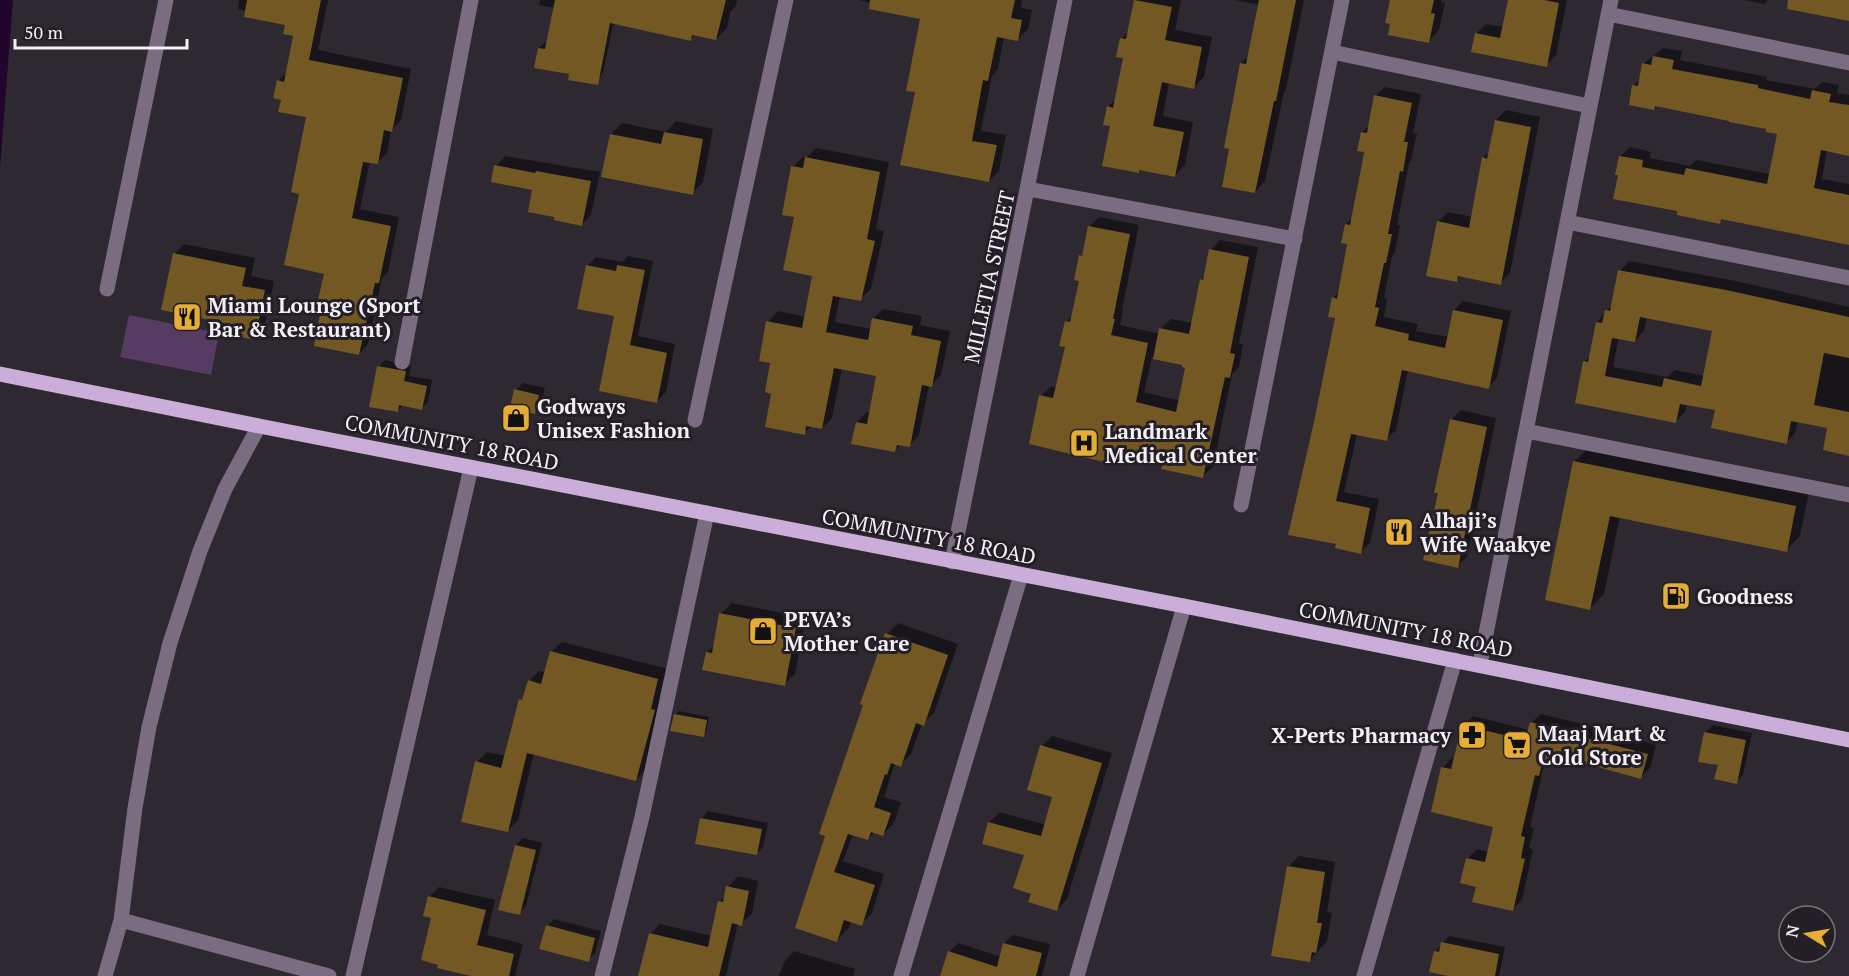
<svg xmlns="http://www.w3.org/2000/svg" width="1849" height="976" font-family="'PT Serif',serif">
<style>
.green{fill:#563b62}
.water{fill:#21052d}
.shadow{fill:#0007;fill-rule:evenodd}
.building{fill:#735823;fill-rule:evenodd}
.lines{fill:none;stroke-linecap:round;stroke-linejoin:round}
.minor{stroke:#7a6c81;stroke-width:15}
.major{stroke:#caadd8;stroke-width:15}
.labels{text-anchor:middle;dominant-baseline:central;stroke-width:6;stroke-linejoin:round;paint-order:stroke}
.street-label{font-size:21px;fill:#f3f0f5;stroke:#241f27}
.poi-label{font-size:21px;font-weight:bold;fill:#f3f0f5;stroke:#241f27;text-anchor:start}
</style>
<rect width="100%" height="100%" fill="#2e2831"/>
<path class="green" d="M129,315L219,333L211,375L120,357Z"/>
<path class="water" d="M0,0H13L0,168Z"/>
<path class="shadow" d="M239,0H328L318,50L411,69L401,120L391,131L387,153L377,163L370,161L360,209L399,217L388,272L382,278L368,344L359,354L322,313L325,272L308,116L282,99L278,81L287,72L295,35L287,24L238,9Z
M540,0H618L603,73L593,83L571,73L539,48L549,39L555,8L539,5Z
M667,0H737L736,6L730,12L727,28L716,39L695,34L690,40Z
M859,0H1022L1021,8L1032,10L1028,29L1017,40L1004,37L998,69L992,76L981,131L1006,135L999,171L989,181L916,91L921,18L891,7Z
M1136,0H1181L1175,30L1212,37L1204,77L1193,87L1169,82L1163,116L1193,122L1185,165L1174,176L1141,169L1138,172L1108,107L1116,99L1125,57L1121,39L1130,30Z
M1235,0H1304L1286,89L1284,92L1265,181L1255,192L1231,148L1241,63L1250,55L1260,5Z
M1392,0H1441V2L1445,3L1439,30L1429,41Z
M1509,0H1567L1556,55L1546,65L1476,34L1486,24L1504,27Z
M1744,0H1768L1764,4Z
M1663,48L1682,51L1680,60L1767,77L1766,80L1815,89L1822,82L1839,85L1837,93L1849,95V154L1827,150L1822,179L1849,184V243L1723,218L1719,222L1679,210L1620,157L1630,147L1651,152L1650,158L1690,166L1696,160L1770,174L1778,133L1768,128L1657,105L1654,108L1634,85L1641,79L1643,64Z
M1385,87L1421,94L1413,133H1417L1411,161L1409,163L1397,225H1400L1395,252L1392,256L1384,298L1387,299L1384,317L1418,324L1416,331L1449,337L1454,311L1463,301L1511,311L1497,378L1488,387L1408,370L1396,430L1386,439L1357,434L1344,492L1379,499L1370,543L1360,552L1337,543L1315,423L1336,317L1333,298L1340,291L1349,243L1346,224L1353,217L1366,151L1362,132L1370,125L1375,96Z
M1506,110L1540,117L1510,273L1500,283L1462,275L1456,281L1438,222L1448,212L1473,217L1483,158L1490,151L1496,120Z
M676,121L713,129L703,182L692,193L611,134L622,123L666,132Z
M816,148L889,162L876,229L884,231L871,289L860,299L840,296L835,322L871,329L873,319L883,309L922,316L920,325L950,331L941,375L931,385H929L919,435L909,446L901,444L895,451L857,422L867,412L870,413L878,375L842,368L832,418L822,428L812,426L804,433L773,392L768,322L778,311L806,317L814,274L796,216L793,167L803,157H807Z
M505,156L600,172L591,215L582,224L556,216L534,189L496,166Z
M1099,217L1139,225L1122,310H1123L1120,325L1160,334L1161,328L1171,319L1192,323L1201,280L1206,275L1211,250L1220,240L1258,247L1239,344H1243L1239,367L1232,374L1213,467L1203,476L1165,458L1129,451L1119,461L1041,396L1051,386L1057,388L1066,346V322L1073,315L1081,280V256L1084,253L1090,226ZM1152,357L1184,364L1187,367L1180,401L1144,392Z
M184,244L255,258L251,276L274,281L264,328L254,338L230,323L175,254Z
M628,256L653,261L638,336L675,344L666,392L657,401L601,390L616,315L587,266L596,257L622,262Z
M1629,261L1736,281L1849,307V454L1829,427L1798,421L1795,433L1786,443L1717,409L1687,403L1685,412L1676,421L1576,402L1584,362L1591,355L1597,322L1613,304L1620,271ZM1647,317L1713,330L1705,376L1675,370L1667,377L1613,367L1619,337L1635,341L1644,331Z
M385,360L411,366L409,376L432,380L428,402L422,408L403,405L397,411L379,367Z
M523,383L545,388L541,405L534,412L516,390Z
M1461,410L1496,418L1467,557L1457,566L1439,492L1451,420Z
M1589,447L1809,492L1800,536L1786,550L1620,516L1604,594L1590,608L1546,599L1575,461Z
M732,603L806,618L795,674L784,684L707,652L715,645L721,614Z
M898,623L958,644L934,713L922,724L911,754L900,765L896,764L894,766L884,797L901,802L894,823L883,834L875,831L868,839L853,834L843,861L884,874L872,913L861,924L851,921L848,929L837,940L827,835L887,634Z
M562,642L668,669L646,769L636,780L534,753L518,820L507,831L477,762L487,752L506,756L521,700L525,695L529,681L539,671L546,672L551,652Z
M679,711L709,717L706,732L703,735L675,715Z
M1541,714L1591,726V728L1656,745L1650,768L1641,777L1579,761L1574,765L1549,759L1548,764L1543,769L1530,827L1534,828L1529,848L1533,849L1522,900L1512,909L1478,886L1467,859L1477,849L1489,852L1495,825L1442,768L1452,758L1455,759L1463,726L1473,716L1529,730L1531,723Z
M1713,725L1752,733L1743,775L1736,782L1706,732Z
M1052,736L1112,753L1067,899L1057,909L1033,893L1026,854L989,823L1000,812L1046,825L1054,796L1042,746Z
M708,811L768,823L763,847L756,854L701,819Z
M523,838L542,843L526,906L519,913L516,845Z
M1299,856L1335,862L1327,912L1332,913L1327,941L1310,960L1288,867Z
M738,876L758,881L752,914L741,924L738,923L726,976H640L650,934L660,924L712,936L719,902L726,895L728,887Z
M439,887L495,900L487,935L523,944L515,976H477L429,897Z
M554,919L601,931L595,953L588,960L547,926Z
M1013,935L1050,944L1042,976H954L949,952L958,943L1001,957L1004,943Z
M1449,936L1505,947L1499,976H1456L1435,952Z
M794,951L855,969L853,976H779L784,962Z"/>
<path class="building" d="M247,0H321L309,60L403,78L392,132L384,130L378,164L363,162L352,218L391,226L379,283H375L359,355L314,346L320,314L315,313L324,274L284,265L299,194L291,192L306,117L278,112L281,100L273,98L277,80L284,82L293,36L283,34L285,25L244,17Z
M555,0H726L716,40L692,35L691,41L610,23L598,85L568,80L569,74L534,68L538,48L545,49Z
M870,0H1015L1011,18L1022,20L1018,41L997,37L988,81L983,80L972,141L997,145L989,182L900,165L915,92L906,91L920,19L869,9Z
M1134,0L1172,7L1165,40L1202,47L1194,89L1162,82L1153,126L1184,132L1175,177L1139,170V173L1102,166L1110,126L1103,125L1107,106L1113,108L1123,58L1116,57L1120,38L1126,39Z
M1259,0H1296L1276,101H1274L1255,193L1222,187L1229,149L1224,148L1240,63L1246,64Z
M1390,0H1434L1431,13L1435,14L1429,43L1388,35L1390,24L1385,23Z
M1508,0H1544L1559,3L1547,67L1471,52L1475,33L1500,38Z
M1788,0H1849V21L1787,9Z
M1653,56L1674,60L1672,69L1758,85V88L1810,99L1812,90L1831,94L1829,102L1849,105V156L1821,150L1814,188L1849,195V245L1721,219L1720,224L1677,215V211L1613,199L1618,175H1615L1619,156L1643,160L1642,167L1684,175L1686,168L1767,184L1777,134L1766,132V129L1729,122V121L1655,106L1654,110L1629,105L1632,85L1638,86L1642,63L1651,65Z
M1374,95L1412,103L1404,142H1408L1403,172L1400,171L1388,234H1392L1386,263H1384L1375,307L1379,308L1375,326L1409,334L1408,340L1445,348L1453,310L1503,320L1489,389L1402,370L1387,441L1351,434L1336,501L1370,508L1361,554L1335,548L1336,544L1288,535L1314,422L1335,318L1328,317L1332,297L1337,299L1347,244L1341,243L1345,224L1350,225L1362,164L1364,152L1357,151L1361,132L1367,133Z
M1495,120L1531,127L1501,285L1458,276L1457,282L1426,276L1437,221L1469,228L1482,157L1487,159Z
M664,132L703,139L693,195L601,177L610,134L661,144Z
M805,157L880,172L867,239L875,241L861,301L833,296L826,332L868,340L872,318L913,326L911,335L941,341L932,387L922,385L910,447L897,445L895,452L851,444L856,422L867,424L876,376L834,368L822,429L806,426L805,435L765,427L771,394L765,392L770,363L759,361L766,321L802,328L812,276L783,270L794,217L782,215L791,166L803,168Z
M494,165L535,173L536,171L591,181L582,226L554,220V217L528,212L532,190L491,182Z
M1088,226L1130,234L1113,319H1115L1111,335L1148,343L1136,402L1176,412L1185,368L1182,367V365L1153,359L1159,328L1189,334L1200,279L1203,280L1209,249L1249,257L1230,353L1235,354L1230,378L1225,377L1203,478L1161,469L1164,459L1122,450L1119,462L1109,460L1108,463L1029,444L1039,395L1053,398L1065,347L1059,346L1065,321L1070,322L1079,281L1074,280L1079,255L1082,256Z
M173,253L246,268L242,286L265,290L255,340L227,334L229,324L161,310Z
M586,265L616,271L617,265L645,270L630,345L667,353L657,403L599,391L614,316L577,309Z
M1618,270L1726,290L1849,317V358L1824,353L1814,405L1849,412V456L1823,450L1827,428L1791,421L1787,444L1711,428L1715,410L1680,404L1676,423L1575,403L1583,361L1588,362L1596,322L1602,323L1605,310L1610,311ZM1640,317L1712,331L1701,386L1664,378L1662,387L1605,376L1612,338L1635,342Z
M377,366L406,371L404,381L427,386L422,410L399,405L398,412L369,407Z
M514,389L539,395L535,414L510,408Z
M1450,419L1487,427L1458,568L1423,560L1438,493H1434Z
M1573,461L1796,506L1787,552L1610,516L1590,610L1545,600Z
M719,613L796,628L785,686L702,670L706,652L712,653Z
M885,633L948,655L924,726L916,723L901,767L891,763L887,775L885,774L874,807L891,813L883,836L871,832L868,840L848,834L834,872L875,885L862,926L844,920L837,942L795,928L825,836L819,834L863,705L860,704Z
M550,651L658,679L651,709L655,710L636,781L527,753L508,832L461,822L475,761L501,768L519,699L522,700L528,680L541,684Z
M674,714L707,720L704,737L670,731Z
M1530,722L1582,735V737L1648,754L1641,779L1576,761L1575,767L1543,759L1539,776L1535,775L1521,836L1525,837L1521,858L1525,859L1513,911L1472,902L1476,887L1460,883L1466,858L1485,862L1493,827L1431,812L1441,767L1451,769L1462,725L1525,740Z
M1704,732L1746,740L1737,784L1714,779L1718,765L1698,762Z
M1040,745L1102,763L1057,911L1028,902L1031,894L1013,888L1024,855L982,844L988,822L1041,836L1052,797L1027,790Z
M700,818L762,829L757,855L695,844Z
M515,845L536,850L520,915L498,910Z
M1287,866L1325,872L1317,923H1322L1316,953L1312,952L1310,962L1271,956Z
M726,886L749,891L742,926L732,923L719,976H638L649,933L708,947L718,901L723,902Z
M428,896L486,910L477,945L514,954L509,976H471L437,968L438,965L421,960L431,918L423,916Z
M546,925L595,938L589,962L539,949Z
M1441,942L1499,954L1495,976H1448L1429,972L1434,951L1439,952Z
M1003,943L1042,953L1036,976H940L948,951L997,967Z"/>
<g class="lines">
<path class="minor" d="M1608,14L1849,63
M1332,52L1589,106
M1028,189L1295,239
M1567,222L1849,278
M107,289L166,0
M402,362L471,0
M695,420L786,0
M1526,431L1849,495
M1241,505L1342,0
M952,562L1065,0
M1480,664L1611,0
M121,920L329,976
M105,976L121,920L135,808L149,727L170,643L200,551L225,489L259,426
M353,976L471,468
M602,976L642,817L707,513
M901,976L1021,575
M1077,976L1184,606
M1364,976L1455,660"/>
<path class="major" d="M0,374L259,426L1184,606L1849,740"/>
</g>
<defs>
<g id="restaurant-square" transform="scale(1.5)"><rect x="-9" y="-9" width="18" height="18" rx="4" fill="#e5ad36" stroke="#241f27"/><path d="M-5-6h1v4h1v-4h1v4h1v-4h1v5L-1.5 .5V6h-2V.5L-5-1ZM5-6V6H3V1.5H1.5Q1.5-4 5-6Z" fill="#111"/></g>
<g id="shop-square" transform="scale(1.5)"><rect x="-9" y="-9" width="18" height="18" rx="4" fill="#e5ad36" stroke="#241f27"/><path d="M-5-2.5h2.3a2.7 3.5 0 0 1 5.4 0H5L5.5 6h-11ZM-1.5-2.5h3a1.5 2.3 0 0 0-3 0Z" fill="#111"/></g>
<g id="hospital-square" transform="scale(1.5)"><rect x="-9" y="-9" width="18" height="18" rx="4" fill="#e5ad36" stroke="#241f27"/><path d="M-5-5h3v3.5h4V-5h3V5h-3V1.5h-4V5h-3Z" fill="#111"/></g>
<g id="fuel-square" transform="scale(1.5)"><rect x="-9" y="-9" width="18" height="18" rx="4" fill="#e5ad36" stroke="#241f27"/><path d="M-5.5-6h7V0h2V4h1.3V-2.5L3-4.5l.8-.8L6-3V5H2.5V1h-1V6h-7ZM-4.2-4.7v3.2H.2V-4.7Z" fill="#111"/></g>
<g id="pharmacy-square" transform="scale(1.5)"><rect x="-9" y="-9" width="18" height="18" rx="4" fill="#e5ad36" stroke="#241f27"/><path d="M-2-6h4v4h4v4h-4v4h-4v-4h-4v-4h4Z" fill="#111"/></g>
<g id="supermarket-square" transform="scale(1.5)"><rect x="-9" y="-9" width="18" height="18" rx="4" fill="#e5ad36" stroke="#241f27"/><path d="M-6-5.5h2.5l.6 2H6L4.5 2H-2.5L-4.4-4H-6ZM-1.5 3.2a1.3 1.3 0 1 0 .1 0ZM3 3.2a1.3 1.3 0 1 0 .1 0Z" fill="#111"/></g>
</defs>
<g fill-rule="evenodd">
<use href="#restaurant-square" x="187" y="317"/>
<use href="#shop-square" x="516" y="418"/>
<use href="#hospital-square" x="1084" y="443"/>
<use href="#restaurant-square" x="1399" y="532"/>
<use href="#fuel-square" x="1676" y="596"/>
<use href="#shop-square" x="763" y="631"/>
<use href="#pharmacy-square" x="1472" y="735"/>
<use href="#supermarket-square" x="1517" y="745"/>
</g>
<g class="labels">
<g class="street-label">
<text transform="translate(989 277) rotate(-78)">MILLETIA STREET</text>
<text transform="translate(452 442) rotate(11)">COMMUNITY 18 ROAD</text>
<text transform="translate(929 536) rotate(11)">COMMUNITY 18 ROAD</text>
<text transform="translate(1406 629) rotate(11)">COMMUNITY 18 ROAD</text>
</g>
<g class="poi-label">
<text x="208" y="305">Miami Lounge (Sport<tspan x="208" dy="24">Bar &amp; Restaurant)</tspan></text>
<text x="537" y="406">Godways<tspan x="537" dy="24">Unisex Fashion</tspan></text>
<text x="1105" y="431">Landmark<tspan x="1105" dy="24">Medical Center</tspan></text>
<text x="1420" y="520">Alhaji’s<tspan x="1420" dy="24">Wife Waakye</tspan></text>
<text x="1697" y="596">Goodness</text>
<text x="784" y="619">PEVA’s<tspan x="784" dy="24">Mother Care</tspan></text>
<text x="1538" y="733">Maaj Mart &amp;<tspan x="1538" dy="24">Cold Store</tspan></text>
<text x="1451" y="735" text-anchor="end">X-Perts Pharmacy</text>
</g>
</g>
<g transform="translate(1807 934) rotate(281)"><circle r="28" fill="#241f27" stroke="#777379" stroke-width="1.5"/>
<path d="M0-4.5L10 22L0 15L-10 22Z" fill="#e5ad36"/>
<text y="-9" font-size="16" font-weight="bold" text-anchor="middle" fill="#f3f0f5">N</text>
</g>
<path d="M15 39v9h172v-9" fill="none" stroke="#f3f0f5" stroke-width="3"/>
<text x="24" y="39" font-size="18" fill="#f3f0f5" stroke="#241f27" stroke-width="4.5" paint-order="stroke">50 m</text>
</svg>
